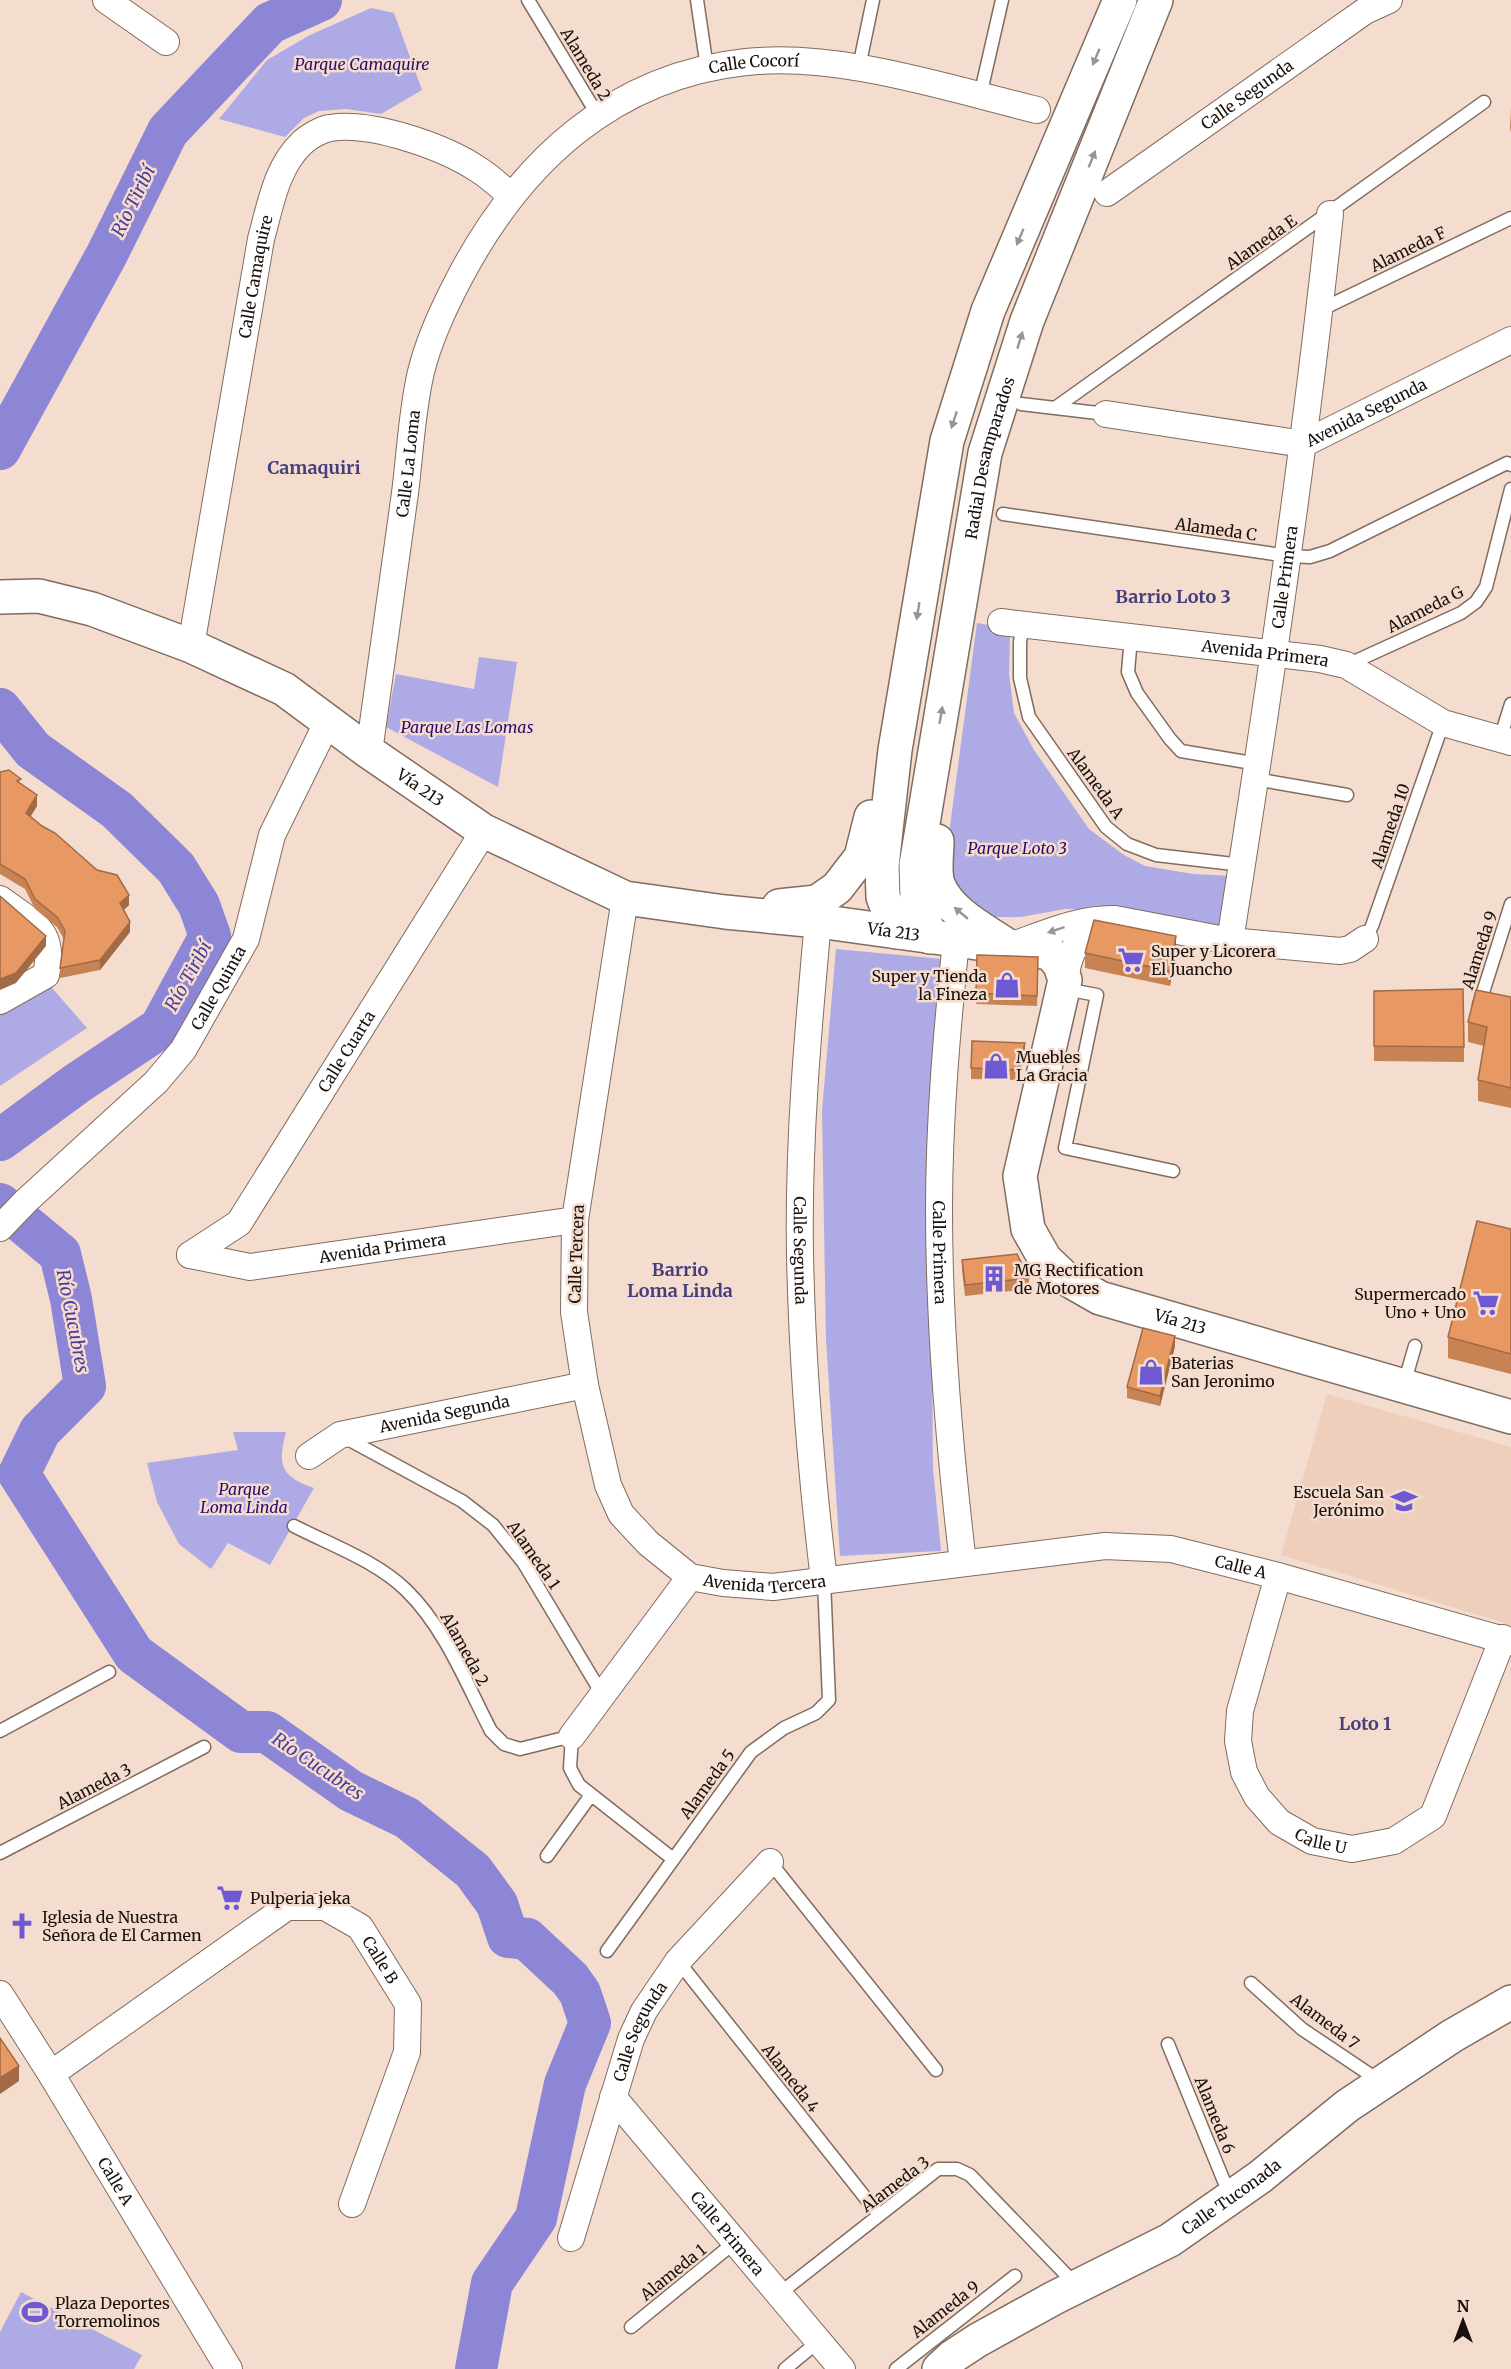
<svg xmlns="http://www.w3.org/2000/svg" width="1511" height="2369" font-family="Merriweather,serif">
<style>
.built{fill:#eecfbc}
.green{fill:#aeaae5}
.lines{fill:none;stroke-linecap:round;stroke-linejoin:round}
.river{stroke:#8d85d6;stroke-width:42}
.lane-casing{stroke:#816c5f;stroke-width:15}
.street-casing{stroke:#816c5f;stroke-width:28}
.secondary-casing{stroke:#816c5f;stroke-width:36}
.lane{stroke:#fff;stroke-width:12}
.street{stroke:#fff;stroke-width:26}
.secondary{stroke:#fff;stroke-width:33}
.wall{fill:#c88355}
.shaded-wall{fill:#a26a45}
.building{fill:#e89863;stroke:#a26a45;stroke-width:1.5}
.oneway{fill:#989492}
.labels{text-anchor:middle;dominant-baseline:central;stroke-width:5;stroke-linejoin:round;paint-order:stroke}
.park-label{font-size:16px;font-style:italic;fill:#2b0b6d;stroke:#f4dcce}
.street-label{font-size:16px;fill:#19110c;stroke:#f4dcce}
.poi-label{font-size:16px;fill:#19110c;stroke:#f4dcce;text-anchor:start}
.water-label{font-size:18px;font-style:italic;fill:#4c3a99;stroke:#f4dcce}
.neighbourhood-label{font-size:18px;font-weight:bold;fill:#463e7b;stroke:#f4dcce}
</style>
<rect width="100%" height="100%" fill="#f4dcce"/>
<path class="built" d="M1327,1394L1511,1447V1625L1281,1555Z"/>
<path class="green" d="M371,8L394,13L422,90L381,114L346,109L319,111L304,118L285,137L219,119L267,60L310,35Z
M977,623L1007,628L1010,633L1009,674L1014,713L1034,750L1089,829L1124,855L1145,866L1193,874L1232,876L1224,925L1214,930L1094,909H1065L1021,917H981L957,896L945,864Z
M479,657L517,662L498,787L386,727L396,674L474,689Z
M836,949L942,959L930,1133L933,1469L941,1551L840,1556L826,1339L822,1111Z
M46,981L87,1028L0,1086V1000Z
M233,1432H286C277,1465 281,1477 314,1488L270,1565L228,1543L211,1569L179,1544L157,1502L147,1463L238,1450Z
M21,2292L142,2355L134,2369H0V2332Z"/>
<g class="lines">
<path class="river" d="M0,449L106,256L168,131L270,23L321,0
M0,709L33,750L117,810L176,868L199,905L210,936L160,1028L76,1084L0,1140
M0,1204L60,1254L71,1299L85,1386L40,1431L19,1474L134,1654L241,1732H267L351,1791L407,1818L473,1871L497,1904L508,1937L527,1939L570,1979L580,1993L590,2023L565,2084L536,2218L492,2283L476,2369"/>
<g class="lane-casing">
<path id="lane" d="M528,0L597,114
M697,0L707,68
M859,67L873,0
M980,96L1002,0
M1320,310L1511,218
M1021,404L1106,414
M1055,408L1484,102
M1003,514L1288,556L1310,557L1330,551L1507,463L1511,465
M1023,625L1020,642V678L1029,717L1106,827L1127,844L1156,855L1242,865
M1131,637L1128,672L1137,693L1170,739L1181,751L1258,764
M1347,665L1461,613L1476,602L1486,587L1511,489
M1500,739L1511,704
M1255,779L1347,795
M1365,939L1372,926L1443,723
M1065,989L1097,995L1065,1148L1173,1171
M1479,1005L1511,904
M1404,1384L1415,1346
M344,1437L462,1501L493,1525L523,1562L602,1694
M294,1526C331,1545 376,1561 406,1590C445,1628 466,1683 491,1731L504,1744L520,1749L572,1736L570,1768L579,1785L673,1859
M0,1731L109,1672
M0,1853L204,1747
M547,1856L591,1795
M770,1862L936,2070
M607,1951L751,1752L784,1728L816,1713L829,1700L824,1580
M678,1961L879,2215
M1251,1983L1302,2029L1381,2082
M1168,2044L1230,2196
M779,2294L938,2169H957L970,2175L1076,2285
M631,2327L735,2242
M785,2369L819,2341
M896,2369L1015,2276"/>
</g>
<g class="street-casing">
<g id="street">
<path d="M106,0L166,42"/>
<path id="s1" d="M1107,193L1365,11L1389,0"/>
<path id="s2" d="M1106,414L1303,444L1511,340"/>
<path id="s3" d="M1001,622L1320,659L1346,665L1443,723L1511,742"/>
<path id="s4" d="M191,646L261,239C270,207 276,167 302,143C308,137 322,129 330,128C371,121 445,147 479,170C490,177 501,187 511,196"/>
<path id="s5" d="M369,752C381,666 393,579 405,493C410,454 412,409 421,372C429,339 445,305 461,275C521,162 613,76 746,62C838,52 947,88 1037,110"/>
<path id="s6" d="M625,898L575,1220L574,1312L585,1385L608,1485L621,1514L648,1543L690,1577L723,1583L773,1587L1105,1546L1171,1549L1278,1576L1511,1642"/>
<path d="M0,899C32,923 56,929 46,975L0,1001"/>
<path id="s7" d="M818,921C808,1031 798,1142 800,1253C802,1363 811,1471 824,1580"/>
<path id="s8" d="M956,941C947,1030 939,1120 939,1209C939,1328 949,1445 963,1563"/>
<path id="s9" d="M1230,941C1268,699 1304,457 1330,214"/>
<path d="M1010,946C1044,934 1079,918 1115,919L1230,941L1340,951L1350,949L1365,939"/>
<path d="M1065,980C1068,954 1078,935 1101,920"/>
<path id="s10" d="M0,1228L26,1201L156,1082L183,1050L246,939L272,835L328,721"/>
<path id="s11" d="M190,1255L239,1223L484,831"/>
<path id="s12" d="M190,1255L250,1267L575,1220"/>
<path id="s13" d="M309,1456L340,1435L585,1385"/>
<path id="s14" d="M1278,1576L1240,1711L1238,1741L1244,1772L1257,1797L1279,1822L1312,1841L1352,1849L1394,1841L1433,1816L1503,1638"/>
<path d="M572,1736L690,1577"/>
<path id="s15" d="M0,1994L51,2074L229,2369"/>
<path id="s16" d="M51,2074L287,1907H325L360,1927L408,2004L407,2052L352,2204"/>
<path id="s17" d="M613,2097L842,2369"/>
<path id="s18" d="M571,2238L631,2039L644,2011L678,1961L770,1862"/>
</g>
</g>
<g class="secondary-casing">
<g id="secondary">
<path id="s19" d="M0,597L39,596L92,609L191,646L284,689L369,752L484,831L625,898L725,912L818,921L1050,953L1060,965L1065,980L1020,1176L1028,1229L1045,1259L1065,1278L1100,1298L1511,1417"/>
<path d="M937,841C937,853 934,872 938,884C949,912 981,928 1005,944"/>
<path d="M779,906L817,902L837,888L861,857L871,817"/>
<path d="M897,932L883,897L882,866L895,750L947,441L988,311L1120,0"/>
<path id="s20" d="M930,937L917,897L916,865L985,453L1027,321L1156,0"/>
<path id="s21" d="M939,2369L952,2357L978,2340L1054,2298L1170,2240L1260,2177L1347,2106L1452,2036L1511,2002"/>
</g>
</g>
<use href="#lane" class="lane"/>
<use href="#street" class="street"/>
<use href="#secondary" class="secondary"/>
</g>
<path class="wall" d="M1511,108V133L1510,128Z
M0,772L21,784L37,806L30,817L129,905L124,910L130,932L100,970L60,978V968L64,939L57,927L35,909L25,889L0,874Z
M1176,951L1170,986L1085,968V953Z
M977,955L1038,967L1037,1006L976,1004Z
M1374,991L1464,1047V1062L1374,1061Z
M1511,997V1108L1478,1101V1080L1484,1046L1468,1042V1022Z
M1025,1053L1017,1080L971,1079V1068Z
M1511,1229V1374L1448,1358V1337Z
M962,1260L1029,1278V1289L965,1296L962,1270Z
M1175,1346L1160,1406L1127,1398V1387Z"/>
<path class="shaded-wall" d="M37,795V806L26,824V813Z
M129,895V905L120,913V903Z
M130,922V932L100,970V960Z
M46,936V946L16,983L0,990V979Z
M1176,936V951L1170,986V971Z
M1025,1043V1053L1017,1080V1070Z
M1175,1336V1346L1160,1406V1396Z
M19,2066V2081L0,2094V2078Z"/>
<path class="building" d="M9,770L21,779L17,781L37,795L26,813L42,826L55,833L97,870L117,875L129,895L120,903L130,922L100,960L60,968L65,931L57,917L35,899L25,879L0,864V772Z
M0,896L46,936L16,973L0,979Z
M1094,920L1176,936L1170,971L1085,953Z
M977,955L1038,957L1037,996L976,993Z
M1463,989L1464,1047L1374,1046V991Z
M1476,990L1511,997V1088L1478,1080L1487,1027L1468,1022Z
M972,1041L1025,1043L1017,1070L971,1068Z
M1477,1221L1511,1229V1354L1448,1337Z
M1017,1254L1029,1278L965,1285L962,1260Z
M1143,1328L1175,1336L1160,1396L1127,1387Z
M0,2038L19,2066L0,2078Z"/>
<defs><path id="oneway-solid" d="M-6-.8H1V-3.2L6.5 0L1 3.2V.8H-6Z" transform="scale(1.5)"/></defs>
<g class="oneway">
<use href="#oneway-solid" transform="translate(1096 57) rotate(113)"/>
<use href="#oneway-solid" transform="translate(1092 159) rotate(-68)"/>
<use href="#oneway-solid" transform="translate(1020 237) rotate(113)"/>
<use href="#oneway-solid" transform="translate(1020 340) rotate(-73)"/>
<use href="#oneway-solid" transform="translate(954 420) rotate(108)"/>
<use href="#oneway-solid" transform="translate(918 611) rotate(99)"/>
<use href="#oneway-solid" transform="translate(941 715) rotate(-80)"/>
<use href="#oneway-solid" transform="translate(961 913) rotate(-140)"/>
<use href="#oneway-solid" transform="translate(1056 930) rotate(162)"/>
</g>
<defs>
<g id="supermarket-bare" transform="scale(2.07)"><path d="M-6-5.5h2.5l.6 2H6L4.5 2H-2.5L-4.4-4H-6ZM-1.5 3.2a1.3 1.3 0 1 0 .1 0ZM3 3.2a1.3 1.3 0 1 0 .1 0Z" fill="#6e59d3" stroke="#f4dcce" stroke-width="2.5" paint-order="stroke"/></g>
<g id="shop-bare" transform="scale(2.07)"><path d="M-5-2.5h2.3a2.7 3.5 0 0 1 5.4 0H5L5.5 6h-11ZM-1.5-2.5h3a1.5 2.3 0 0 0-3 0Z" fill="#6e59d3" stroke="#f4dcce" stroke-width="2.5" paint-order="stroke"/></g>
<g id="building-bare" transform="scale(2.07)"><path d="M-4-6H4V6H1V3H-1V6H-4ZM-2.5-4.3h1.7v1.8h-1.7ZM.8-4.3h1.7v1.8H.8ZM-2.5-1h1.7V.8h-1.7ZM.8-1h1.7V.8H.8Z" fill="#6e59d3" stroke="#f4dcce" stroke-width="2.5" paint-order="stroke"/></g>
<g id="school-bare" transform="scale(2.07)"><path d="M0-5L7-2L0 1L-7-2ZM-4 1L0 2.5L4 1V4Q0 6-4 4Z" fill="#6e59d3" stroke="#f4dcce" stroke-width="2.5" paint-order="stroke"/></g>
<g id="church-bare" transform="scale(2.07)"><path d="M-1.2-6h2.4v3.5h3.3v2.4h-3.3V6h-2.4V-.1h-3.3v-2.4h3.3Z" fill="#6e59d3" stroke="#f4dcce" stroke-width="2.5" paint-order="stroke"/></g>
<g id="stadium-bare" transform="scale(2.07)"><path d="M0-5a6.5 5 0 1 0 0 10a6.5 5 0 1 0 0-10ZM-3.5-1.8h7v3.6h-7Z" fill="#6e59d3" stroke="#f4dcce" stroke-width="2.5" paint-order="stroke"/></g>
</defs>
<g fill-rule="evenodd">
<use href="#supermarket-bare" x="1131" y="960"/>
<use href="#shop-bare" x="1007" y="985"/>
<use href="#shop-bare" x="996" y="1066"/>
<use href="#building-bare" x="994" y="1279"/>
<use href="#supermarket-bare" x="1486" y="1303"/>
<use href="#shop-bare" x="1151" y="1372"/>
<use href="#school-bare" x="1404" y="1501"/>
<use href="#supermarket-bare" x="230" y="1898"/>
<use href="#church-bare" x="22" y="1926"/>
<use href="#stadium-bare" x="35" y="2312"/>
</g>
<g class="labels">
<g class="park-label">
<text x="362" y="64">Parque Camaquire</text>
<text x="467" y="727">Parque Las Lomas</text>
<text x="1017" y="848">Parque Loto 3</text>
<text x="244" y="1489">Parque<tspan x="244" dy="18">Loma Linda</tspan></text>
</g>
<g class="street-label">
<text transform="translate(586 64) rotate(59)">Alameda 2</text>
<text stroke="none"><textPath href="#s5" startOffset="868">Calle Cocorí</textPath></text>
<text stroke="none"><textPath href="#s1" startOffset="171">Calle Segunda</textPath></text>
<text transform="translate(1261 242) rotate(-35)">Alameda E</text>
<text transform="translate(1408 249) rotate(-26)">Alameda F</text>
<text stroke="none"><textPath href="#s4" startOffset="375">Calle Camaquire</textPath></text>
<text stroke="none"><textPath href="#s2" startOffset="270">Avenida Segunda</textPath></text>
<text stroke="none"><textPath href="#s20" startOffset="488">Radial Desamparados</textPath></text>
<text stroke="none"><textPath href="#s5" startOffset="291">Calle La Loma</textPath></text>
<text transform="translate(1216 529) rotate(8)">Alameda C</text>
<text stroke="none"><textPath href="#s9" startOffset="368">Calle Primera</textPath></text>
<text transform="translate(1425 609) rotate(-27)">Alameda G</text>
<text stroke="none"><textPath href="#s3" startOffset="266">Avenida Primera</textPath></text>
<text transform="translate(1096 783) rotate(54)">Alameda A</text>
<text stroke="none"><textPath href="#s19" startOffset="470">Vía 213</textPath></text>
<text transform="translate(1390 826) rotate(-71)">Alameda 10</text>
<text stroke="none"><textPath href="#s19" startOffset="974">Vía 213</textPath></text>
<text transform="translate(1479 950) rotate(-72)">Alameda 9</text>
<text stroke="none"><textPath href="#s10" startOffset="327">Calle Quinta</textPath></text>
<text stroke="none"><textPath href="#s11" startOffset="261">Calle Cuarta</textPath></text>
<text stroke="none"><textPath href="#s12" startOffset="195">Avenida Primera</textPath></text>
<text stroke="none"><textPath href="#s7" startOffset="330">Calle Segunda</textPath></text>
<text stroke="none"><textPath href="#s8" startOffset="312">Calle Primera</textPath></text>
<text transform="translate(576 1254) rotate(-88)">Calle Tercera</text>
<text stroke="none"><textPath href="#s19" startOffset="1604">Vía 213</textPath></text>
<text stroke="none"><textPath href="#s13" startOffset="144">Avenida Segunda</textPath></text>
<text transform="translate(534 1555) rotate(55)">Alameda 1</text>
<text stroke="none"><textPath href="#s6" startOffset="1276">Calle A</textPath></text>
<text stroke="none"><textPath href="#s6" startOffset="795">Avenida Tercera</textPath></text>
<text transform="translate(465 1649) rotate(61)">Alameda 2</text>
<text transform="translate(707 1784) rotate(-54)">Alameda 5</text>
<text transform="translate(94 1786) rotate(-27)">Alameda 3</text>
<text stroke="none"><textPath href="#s14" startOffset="310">Calle U</textPath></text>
<text stroke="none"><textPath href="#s16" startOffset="406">Calle B</textPath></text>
<text transform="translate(1325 2021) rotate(37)">Alameda 7</text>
<text stroke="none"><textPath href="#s18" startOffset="218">Calle Segunda</textPath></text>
<text transform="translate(791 2078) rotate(52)">Alameda 4</text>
<text transform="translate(1215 2115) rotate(68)">Alameda 6</text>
<text stroke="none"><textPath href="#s15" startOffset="220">Calle A</textPath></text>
<text transform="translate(895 2184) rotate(-37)">Alameda 3</text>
<text stroke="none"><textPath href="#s21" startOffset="340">Calle Tuconada</textPath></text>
<text stroke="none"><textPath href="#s17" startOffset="178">Calle Primera</textPath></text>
<text transform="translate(673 2272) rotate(-39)">Alameda 1</text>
<text transform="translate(945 2309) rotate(-38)">Alameda 9</text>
</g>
<g class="poi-label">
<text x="1151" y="951">Super y Licorera<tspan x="1151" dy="18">El Juancho</tspan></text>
<text x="987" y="976" text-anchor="end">Super y Tienda<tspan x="987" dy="18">la Fineza</tspan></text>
<text x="1016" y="1057">Muebles<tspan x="1016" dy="18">La Gracia</tspan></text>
<text x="1014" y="1270">MG Rectification<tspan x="1014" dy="18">de Motores</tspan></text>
<text x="1466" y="1294" text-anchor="end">Supermercado<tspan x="1466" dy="18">Uno + Uno</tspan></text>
<text x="1171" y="1363">Baterias<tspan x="1171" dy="18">San Jeronimo</tspan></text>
<text x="1384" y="1492" text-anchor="end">Escuela San<tspan x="1384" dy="18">Jerónimo</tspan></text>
<text x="250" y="1898">Pulperia jeka</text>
<text x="42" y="1917">Iglesia de Nuestra<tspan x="42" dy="18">Señora de El Carmen</tspan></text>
<text x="55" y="2303">Plaza Deportes<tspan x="55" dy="18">Torremolinos</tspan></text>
</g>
<g class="water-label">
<text transform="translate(133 201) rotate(-64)">Río Tiribí</text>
<text transform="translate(188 976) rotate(-61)">Río Tiribí</text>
<text transform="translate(73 1321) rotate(79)">Río Cucubres</text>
<text transform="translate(318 1766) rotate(34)">Río Cucubres</text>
</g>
<g class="neighbourhood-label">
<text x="314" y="467">Camaquiri</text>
<text x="1173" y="596">Barrio Loto 3</text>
<text x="680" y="1269">Barrio<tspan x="680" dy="21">Loma Linda</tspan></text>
<text x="1365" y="1723">Loto 1</text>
</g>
</g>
<g transform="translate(1463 2321)" stroke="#f4dcce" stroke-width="4.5" paint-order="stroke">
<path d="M0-4.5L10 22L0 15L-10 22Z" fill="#19110c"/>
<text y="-9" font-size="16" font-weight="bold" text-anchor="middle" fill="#19110c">N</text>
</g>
</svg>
